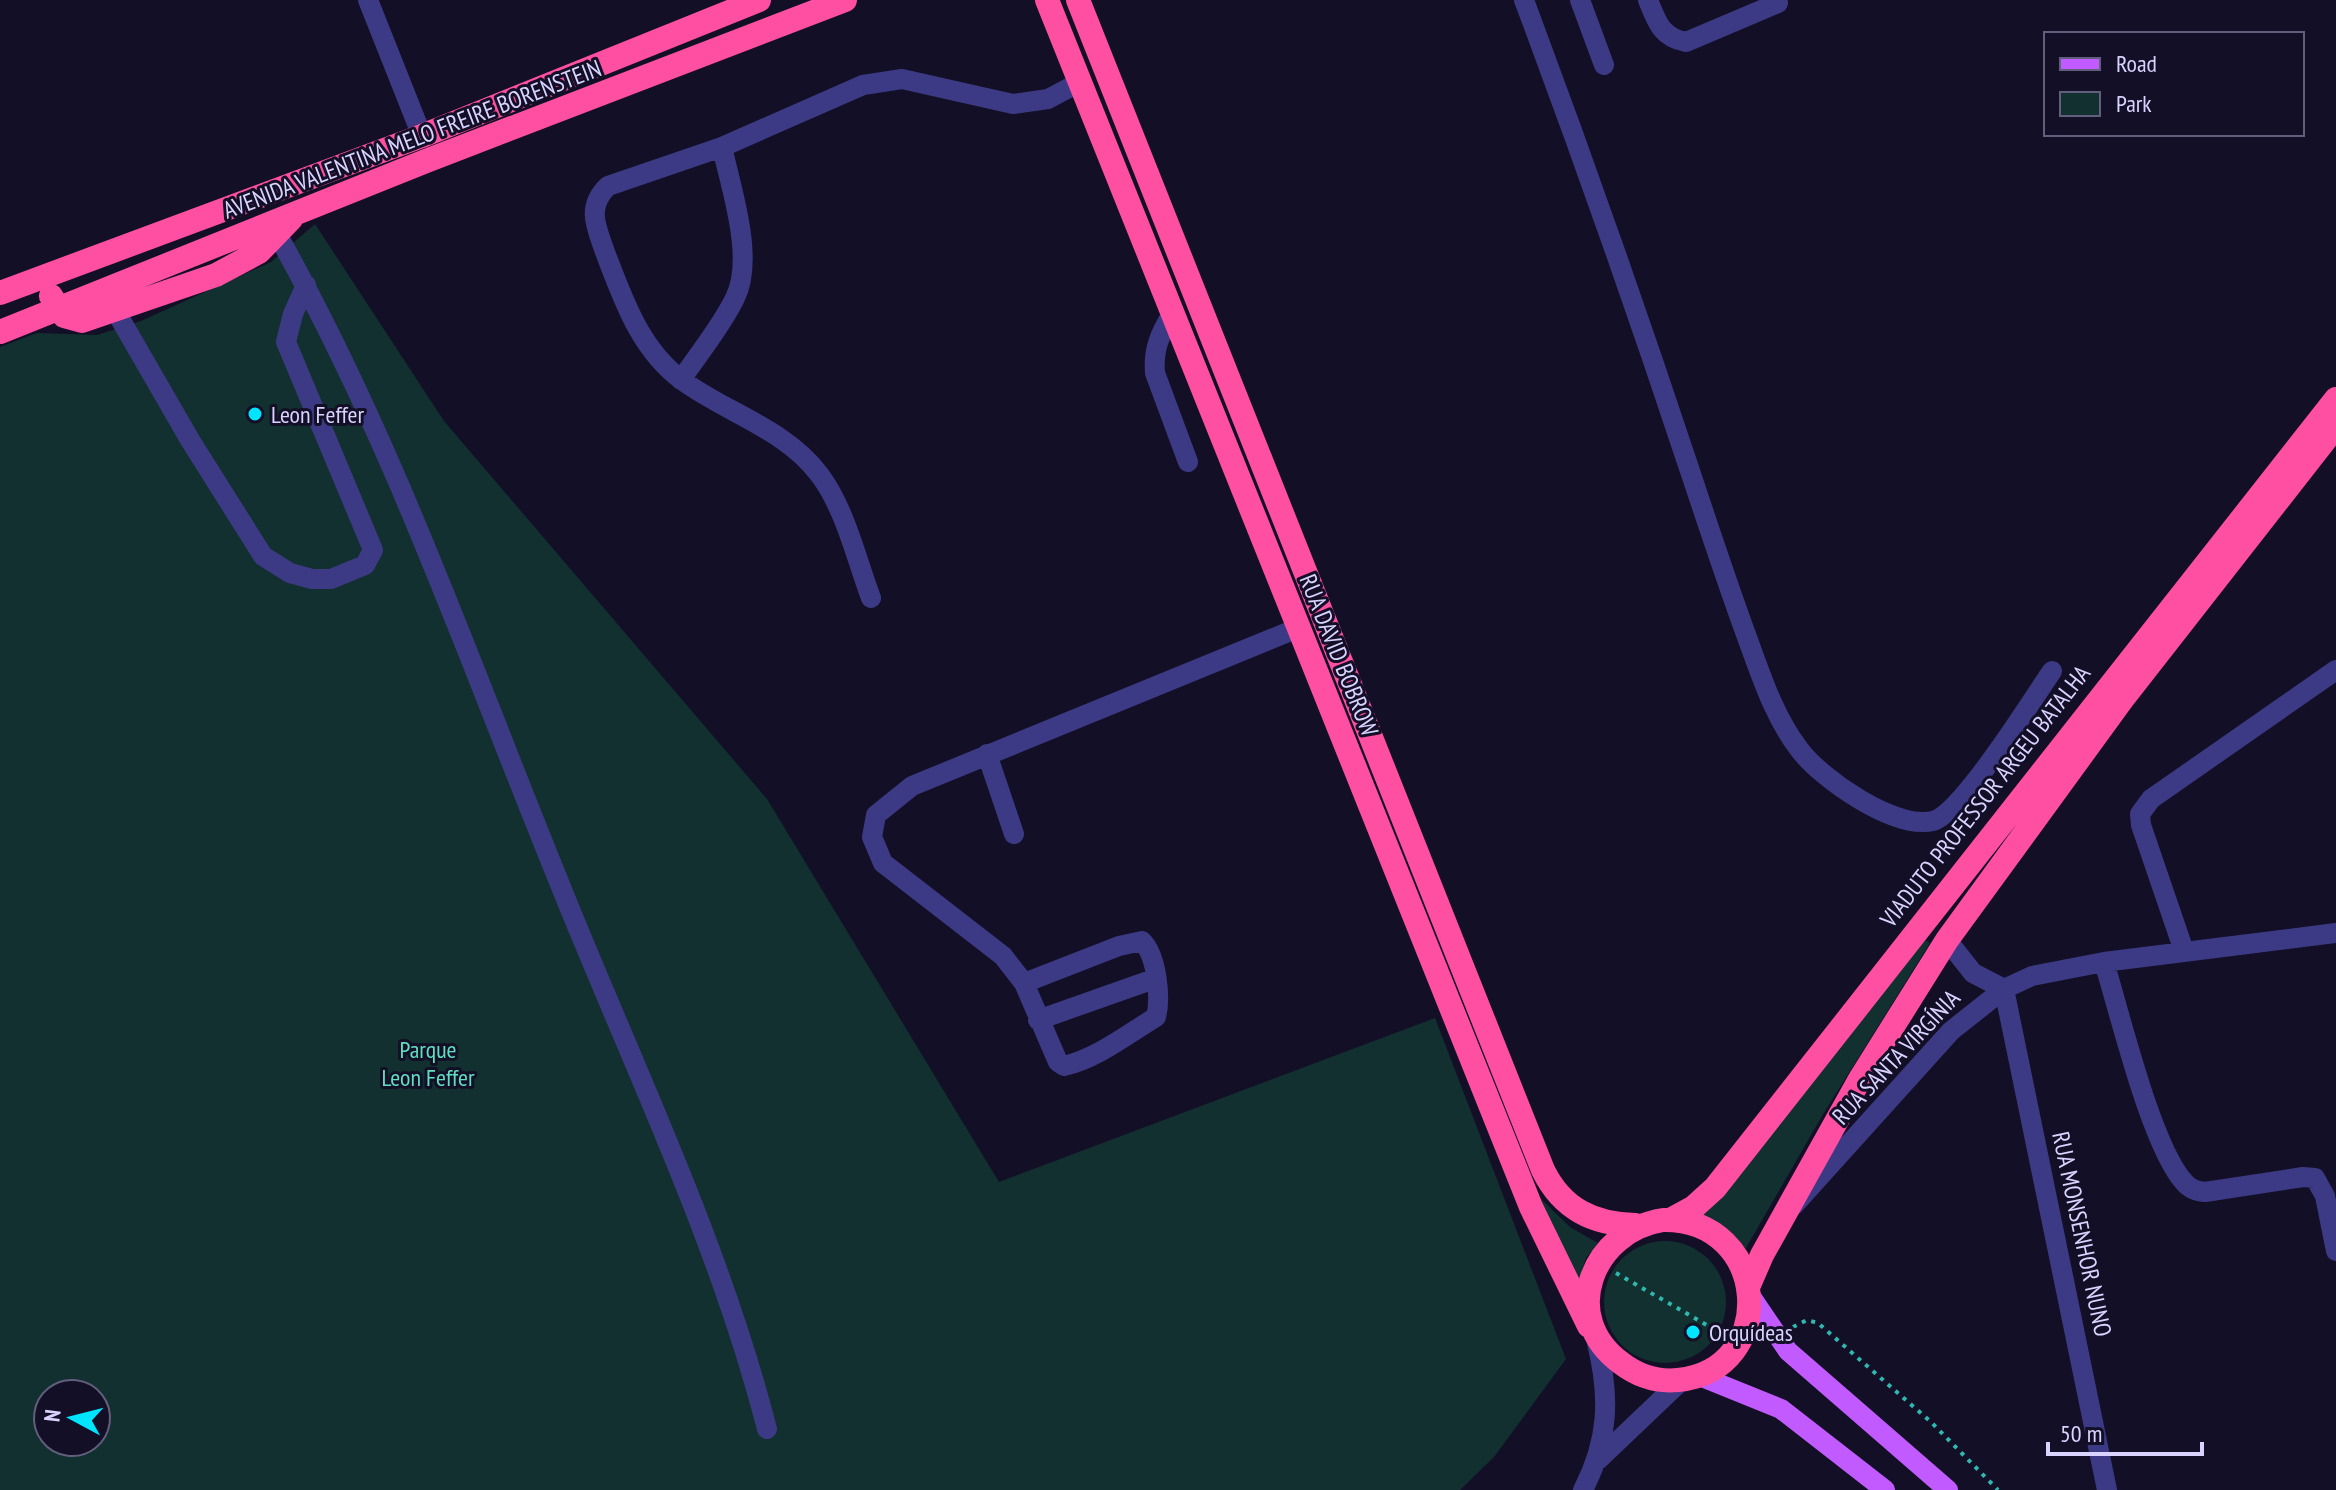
<svg xmlns="http://www.w3.org/2000/svg" width="2336" height="1490" font-family="'PT Sans Narrow',sans-serif">
<style>
.green{fill:#12302f;fill-rule:evenodd}
.lines{fill:none;stroke-linecap:round;stroke-linejoin:round}
.path{stroke:#2fb8b0;stroke-width:4;stroke-dasharray:4 6;stroke-linecap:butt}
.minor{stroke:#3d3a85;stroke-width:20}
.major{stroke:#c25bff;stroke-width:20}
.highway{stroke:#ff4fa3;stroke-width:24}
.poi-dot{fill:#00e5ff;stroke:#130f26;stroke-width:3}
.labels{text-anchor:middle;dominant-baseline:central;stroke-width:6;stroke-linejoin:round;paint-order:stroke}
.street-label{font-size:24px;fill:#d9d4ff;stroke:#130f26}
.poi-label{font-size:24px;fill:#d9d4ff;stroke:#130f26;text-anchor:start}
.park-label{font-size:24px;fill:#5fe0c0;stroke:#130f26}
</style>
<rect width="100%" height="100%" fill="#130f26"/>
<path class="green" d="M315,224L444,421L767,799L999,1182L1435,1018L1566,1359L1494,1457L1460,1490H0V347L37,333L97,335L141,321L271,262ZM48,1394H96V1442H48Z
M1922,937L1930,943L1822,1116L1742,1255L1700,1218Z
M1540,1198L1570,1227L1598,1243L1586,1258L1575,1296Z
M1604 1302a61 61 0 1 1 122 0a61 61 0 1 1-122 0Z"/>
<g class="lines">
<path class="path" d="M1616,1273L1719,1332
M1793,1327L1807,1320L1818,1323L1931,1422L1998,1490"/>
<path class="minor" d="M368,0L422,136
M1524,0C1582,155 1637,311 1689,468C1708,525 1727,583 1748,640C1762,678 1774,716 1799,749C1821,779 1895,830 1933,821C1962,813 2032,700 2052,671
M1580,0L1604,65
M1648,0C1657,22 1661,37 1686,42L1778,3
M277,234C392,438 469,661 557,877C630,1060 718,1238 767,1429
M115,310L190,440L263,556L290,573L312,579H331L365,565L373,550L286,342L293,314L306,285
M1172,314C1160,334 1153,349 1155,373L1188,462
M681,380C699,353 721,327 735,298C755,259 731,188 722,147
M871,598C856,558 845,508 819,474C785,429 727,413 683,381C640,350 623,299 605,252C596,226 586,207 608,186L722,147L863,85L902,79L1013,104L1048,99L1080,82
M987,754L1014,834
M1947,940L1973,973L2004,989
M2184,951L2141,825L2140,814L2151,799L2336,670
M2104,962C2120,1014 2151,1145 2184,1182C2190,1189 2196,1191 2205,1192L2303,1177L2315,1178L2325,1196L2336,1251
M1024,983L1119,946L1142,941C1157,956 1161,998 1156,1017C1128,1034 1096,1059 1064,1066L1058,1062L1024,983L1003,956L883,863L872,837L876,815L912,786L1298,628
M2004,989L2107,1490
M1038,1020L1154,979
M1794,1205L1951,1031L2004,989L2032,976L2104,962L2336,933
M1598,1460L1682,1380
M1583,1490C1609,1440 1610,1397 1597,1343"/>
<path class="major" d="M1750,1295L1788,1351L1948,1490
M1697,1375L1781,1409L1885,1490"/>
<path class="highway" d="M1047,0L1531,1207L1589,1326
M1078,0L1543,1170C1562,1209 1593,1224 1635,1225
M0,293L422,136L759,0
M51,296L64,316L82,321L216,275L259,252L291,219
M0,332L426,161L845,0
M1672,1219L1694,1207L1715,1188L2336,399
M1663,1220C1770,1218 1780,1370 1678,1380C1658,1382 1638,1376 1621,1363C1558,1317 1592,1231 1663,1220Z
M1749,1285L1762,1255L1860,1079L1947,940L2124,697L2336,426"/>
</g>
<g class="poi-dot">
<circle cx="255" cy="414" r="8"/>
<circle cx="1693" cy="1332" r="8"/>
</g>
<g class="labels">
<g class="street-label">
<text transform="translate(412 139) rotate(-21)">AVENIDA VALENTINA MELO FREIRE BORENSTEIN</text>
<text transform="translate(1339 655) rotate(68)">RUA DAVID BOBROW</text>
<text transform="translate(1985 796) rotate(-52)">VIADUTO PROFESSOR ARGEU BATALHA</text>
<text transform="translate(1896 1057) rotate(-47)">RUA SANTA VIRGÍNIA</text>
<text transform="translate(2082 1234) rotate(78)">RUA MONSENHOR NUNO</text>
</g>
<g class="poi-label">
<text x="271" y="414">Leon Feffer</text>
<text x="1709" y="1332">Orquídeas</text>
</g>
<g class="park-label">
<text x="428" y="1049">Parque<tspan x="428" dy="28">Leon Feffer</tspan></text>
</g>
</g>
<rect x="2044" y="32" width="260" height="104" fill="#130f26" stroke="#625e7d" stroke-width="2"/>
<rect x="2060" y="58" width="40" height="12" fill="#c25bff" stroke="#625e7d" stroke-width="2"/>
<text x="2116" y="72" font-size="24" fill="#d9d4ff">Road</text>
<rect x="2060" y="92" width="40" height="24" fill="#12302f" stroke="#625e7d" stroke-width="2"/>
<text x="2116" y="112" font-size="24" fill="#d9d4ff">Park</text>
<g transform="translate(72 1418) rotate(277)"><circle r="38" fill="#130f26" stroke="#625e7d" stroke-width="2"/>
<path d="M0-6L14 30L0 20L-14 30Z" fill="#00e5ff"/>
<text y="-12" font-size="22" font-weight="bold" text-anchor="middle" fill="#d9d4ff">N</text>
</g>
<path d="M2048 1442v12h154v-12" fill="none" stroke="#d9d4ff" stroke-width="4"/>
<text x="2060" y="1442" font-size="24" fill="#d9d4ff" stroke="#130f26" stroke-width="6" paint-order="stroke">50 m</text>
</svg>
